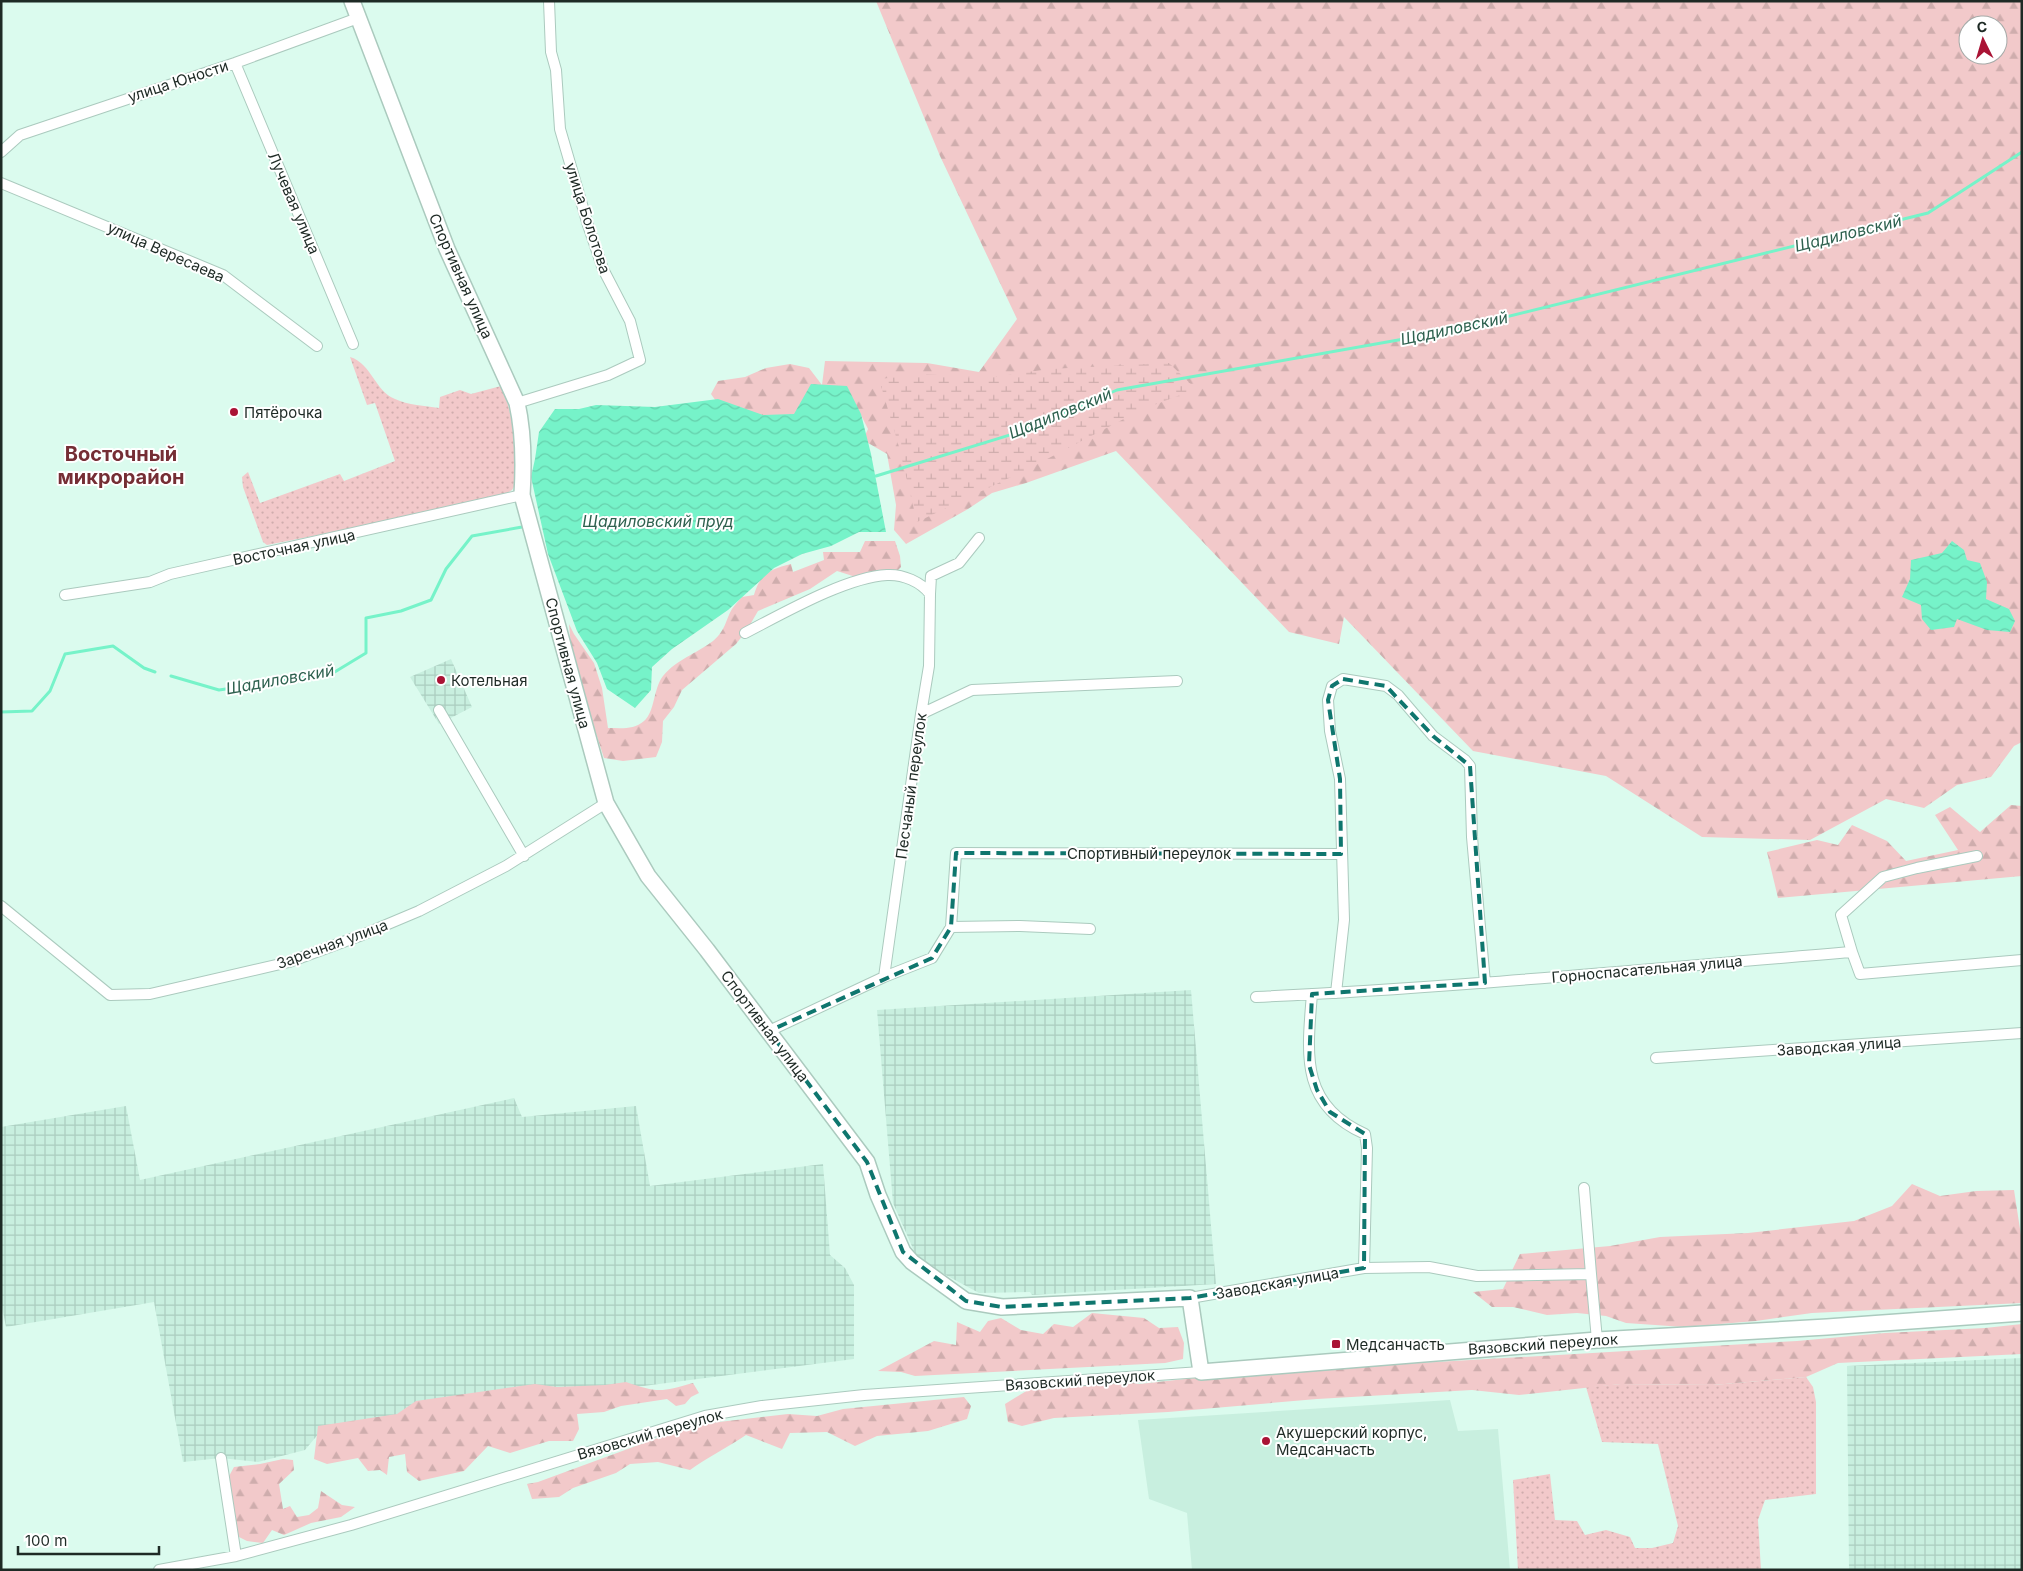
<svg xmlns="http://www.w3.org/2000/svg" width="2023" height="1571" font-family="Inter,sans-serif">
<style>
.built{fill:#c8efdf}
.industrial{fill:url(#industrial-grid)}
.grass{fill:url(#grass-dots)}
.forest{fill:url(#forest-firs);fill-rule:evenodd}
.wetland{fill:url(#wetland-marsh)}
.water{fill:url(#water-waves)}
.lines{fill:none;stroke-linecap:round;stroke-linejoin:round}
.stream{stroke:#76f3c9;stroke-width:3}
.street-casing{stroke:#abcabe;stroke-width:12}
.secondary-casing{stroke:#abcabe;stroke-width:18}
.street{stroke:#fff;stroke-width:10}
.secondary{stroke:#fff;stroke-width:15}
.marked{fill:none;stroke:#0f766e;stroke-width:4;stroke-dasharray:10 6;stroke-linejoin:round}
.poi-dot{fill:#aa1335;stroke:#fff;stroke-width:2}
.labels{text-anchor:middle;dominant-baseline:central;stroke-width:4;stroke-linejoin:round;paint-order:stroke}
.street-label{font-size:15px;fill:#1e2a25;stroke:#fff}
.poi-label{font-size:15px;fill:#1e2a25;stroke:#fff;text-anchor:start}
.water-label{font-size:16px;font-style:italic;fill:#2e614f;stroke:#fff}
.district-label{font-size:20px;font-weight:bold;fill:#752e35;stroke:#fff}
</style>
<defs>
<pattern id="industrial-grid" width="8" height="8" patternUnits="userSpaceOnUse" patternTransform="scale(1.25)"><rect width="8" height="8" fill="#c8efdf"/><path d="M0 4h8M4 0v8" fill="none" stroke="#abcdbf"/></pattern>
<pattern id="grass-dots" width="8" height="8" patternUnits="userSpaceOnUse" patternTransform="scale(1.25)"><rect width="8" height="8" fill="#f2c9ca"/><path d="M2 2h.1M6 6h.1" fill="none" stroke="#cfadad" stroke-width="1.8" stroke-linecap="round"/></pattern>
<pattern id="forest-firs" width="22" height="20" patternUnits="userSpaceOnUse" patternTransform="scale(1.25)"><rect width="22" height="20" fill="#f2c9ca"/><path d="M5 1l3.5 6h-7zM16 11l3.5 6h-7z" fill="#cfadad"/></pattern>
<pattern id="wetland-marsh" width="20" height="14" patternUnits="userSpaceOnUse" patternTransform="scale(1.25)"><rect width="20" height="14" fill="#f2c9ca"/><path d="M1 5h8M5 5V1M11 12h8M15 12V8" fill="none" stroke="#cfadad"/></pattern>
<pattern id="water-waves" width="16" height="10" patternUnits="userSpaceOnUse" patternTransform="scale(1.25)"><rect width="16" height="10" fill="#76f3c9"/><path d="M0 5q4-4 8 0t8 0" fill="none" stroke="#66d0ac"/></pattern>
</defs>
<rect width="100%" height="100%" fill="#dbfbee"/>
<path class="built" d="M1450,1400L1458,1431L1498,1429L1510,1570H1192L1187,1513L1149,1499L1138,1420Z"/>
<path class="industrial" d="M451,659L472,707L439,724L410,677Z
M1191,990L1216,1284L1032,1295L1030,1292L979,1293L918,1260L893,1203L877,1010Z
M514,1098L522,1117L636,1106L650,1186L823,1164L830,1255L845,1268L854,1285V1359L620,1389L320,1432L305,1450L258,1462L221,1458L183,1462L154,1302L6,1327L1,1302V1127L126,1106L140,1180Z
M2022,1358V1570H1849L1847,1366Z"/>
<path class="grass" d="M350,357C371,363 375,391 395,399C408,405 425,406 439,408L440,397L460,390L471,394L501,386C516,419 514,449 515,485L512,490L504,495L364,526L267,545L263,542L243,487L242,477L248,472L260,503L340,474L344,481L395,461L375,403L367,405Z
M1806,1377L1813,1387L1816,1402V1494L1765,1500L1758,1520L1761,1570H1518L1513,1480L1550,1474L1555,1520L1577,1521L1585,1535L1606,1530L1630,1537L1635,1548H1652L1673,1543L1678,1526L1658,1444L1602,1442L1586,1387L1621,1384L1713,1385Z"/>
<path class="forest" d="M876,1H2022V742L2014,746L1991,777L1957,785L1924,808L1886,799L1810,840L1702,837L1606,776L1473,751L1344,617L1339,644L1289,632L1116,451L1026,483L992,493L968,509L906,544L894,530L896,505L887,454L863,440L868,429L855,403L811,416L727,417L711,394L718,381L745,377L766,368L790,364L809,368L822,385L825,361L927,363L979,372L1017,319L940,156ZM1968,25H1998V55H1968Z
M865,541H895L900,556L901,567L893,575L859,578L837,571L810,589L758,611L747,630L736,644L682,690L674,707L663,721L662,742L656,757L623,761L604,758L572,659L569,624L574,634L594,663L602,688L608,728C621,728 634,730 644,721C655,712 653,689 663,676C677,659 696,654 713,641C726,630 725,621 732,609C735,605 738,601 742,597L754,595C760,574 770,569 791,564L793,572L824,560L823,552H860Z
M2011,805L2022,806V876L1778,898L1767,852L1817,840L1838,845L1852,825L1887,841L1906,861L1958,850L1935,815L1950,807L1980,832Z
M1912,1184L1940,1196L1976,1191L2014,1190L2022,1242V1303L1812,1313L1756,1321L1684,1327L1626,1323L1606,1316L1577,1313L1547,1315L1513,1307H1492L1473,1292L1503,1289L1520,1254L1610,1246L1660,1237L1748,1233L1854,1221L1892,1206Z
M1092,1313L1144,1318L1159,1328L1178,1327L1184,1343L1183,1359L1165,1363L915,1376L901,1372L878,1371L934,1341L956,1345L957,1322L980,1332L988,1321L1001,1318L1021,1330L1043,1334L1054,1324L1073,1327Z
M2022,1324V1354L1838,1363L1806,1377L1713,1385L1621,1384L1519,1395L1472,1390L1317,1399L1168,1412L1054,1418L1022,1426L1008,1422L1005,1404L1028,1390L1124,1381L1139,1384L1231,1374L1797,1341L1885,1333L1985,1328Z
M626,1382C658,1393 661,1392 693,1383L699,1393L691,1397L685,1404L676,1406L667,1399L621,1406L604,1412L577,1414L579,1429L573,1441H549L510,1453L488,1446L464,1471L419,1481L407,1472L405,1454L389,1457L387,1475L380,1470L368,1471L358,1458L327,1464L314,1459L318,1426L397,1414L416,1401L535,1384L557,1387L605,1385Z
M964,1397L971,1406L967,1419L928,1431L877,1436L855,1446L827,1432L790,1433L782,1449L746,1435C728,1447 708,1457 690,1470L658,1462L630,1464L616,1473L573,1488L559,1497L532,1499L527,1484L538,1482L693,1425L788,1414L817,1416L843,1409Z
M283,1459L293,1460L294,1470L279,1484L283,1509L290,1506L297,1517L309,1515L318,1508L321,1491L342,1505L355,1507L341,1517L311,1523L284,1535L272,1530L263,1543L247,1541L235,1535L228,1478L234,1467L260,1464Z"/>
<path class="wetland" d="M1169,363L1196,389L1141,410L1026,470L917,522L899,447L879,379L925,374L986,378L1049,369Z"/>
<path class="water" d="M811,384L847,386L861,414L871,454L886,532H859L831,546L802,554L774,568L728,610L672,649L652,667L651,690L635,708L607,689L597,663L577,631L548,554L531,477L535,459L539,432L555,409H579L596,405L655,407L718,399L763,415L794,414Z
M1952,541L1964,550L1967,560L1980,563L1987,582L1986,599L2009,609L2015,621L2010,632L1987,630L1957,619L1954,627L1931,630L1922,619L1921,605L1902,597L1910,579L1911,560L1942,553Z"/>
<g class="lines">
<path class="stream" d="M876,476L1023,431L1117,390L1449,331L1928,213L2022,152
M171,676L219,690L333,673L366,653V618L401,611L431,600L446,569L472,536L522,527
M1,712L32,711L50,691L65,654L113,646L144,668L155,672"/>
<g class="street-casing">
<path id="street" d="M235,63L353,344
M1,152L20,135L235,63L358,18
M1,183L223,275L317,346
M517,403L608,375L640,360L630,321L603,269L588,225L560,129L556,70L551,52L549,1
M65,595L150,582L170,574L522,495
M745,633C782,614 846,577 887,575C903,574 921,582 930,594L931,576L959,563L979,538
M439,710L524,856
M921,714L972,690L1177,681
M1,906L110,995L150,994L289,962L362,935L419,911L506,866L606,803
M951,927L1020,926L1090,929
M1852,952L1841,915L1883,877L1917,868L1977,856
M884,977L921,714L929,666L930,594
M1336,993L1344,920L1340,779L1330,731L1328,700L1332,686L1343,679L1386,686L1398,695L1433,736L1465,760L1470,766L1472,837L1485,983
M1312,994C1307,1055 1300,1105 1365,1134L1367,1148L1364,1268
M1256,997C1455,988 1654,968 1852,952L1860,974L2022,960
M769,1031L884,977L932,958L951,927L956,853L1341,854
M1656,1058L2022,1033
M1584,1188L1591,1274
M1190,1298L1364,1268L1429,1267L1477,1276L1591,1274L1597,1340
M221,1458L236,1556
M159,1570L236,1556L351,1525L705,1416L762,1406L864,1395L1201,1372"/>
</g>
<g class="secondary-casing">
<path id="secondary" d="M352,1L447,249L517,403C524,434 524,463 522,495L606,803L648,876L707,950L867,1162L878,1195L903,1252L912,1262L966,1301L1002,1307L1190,1298L1201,1372L1597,1340L1827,1327L2022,1313"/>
</g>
<use href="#street" class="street"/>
<use href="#secondary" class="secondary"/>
</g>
<path class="marked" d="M1343,679L1386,686L1433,736L1470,766L1485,983L1312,994L1309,1065L1317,1090L1330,1112L1365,1134L1364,1268L1190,1298L1002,1307L966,1301L903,1252L867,1162L769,1031L932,958L951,927L956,853L1341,854L1340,779L1328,700L1332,686Z"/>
<g class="poi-dot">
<circle cx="234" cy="412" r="5"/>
<circle cx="441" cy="680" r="5"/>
<rect x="1331" y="1339" width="10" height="10" rx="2.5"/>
<circle cx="1266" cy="1441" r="5"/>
</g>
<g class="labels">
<g class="street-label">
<text transform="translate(178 81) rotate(-18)">улица Юности</text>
<text transform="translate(294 203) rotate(67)">Лучевая улица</text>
<text transform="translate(588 218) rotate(72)">улица Болотова</text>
<text transform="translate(166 252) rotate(24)">улица Вересаева</text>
<text transform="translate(461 276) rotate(66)">Спортивная улица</text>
<text transform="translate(294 547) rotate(-12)">Восточная улица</text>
<text transform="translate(568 663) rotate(75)">Спортивная улица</text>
<text transform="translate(911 786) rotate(-82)">Песчаный переулок</text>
<text x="1149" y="853">Спортивный переулок</text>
<text transform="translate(332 944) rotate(-20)">Заречная улица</text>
<text transform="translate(1647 969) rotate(-5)">Горноспасательная улица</text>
<text transform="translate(765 1026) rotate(53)">Спортивная улица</text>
<text transform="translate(1839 1046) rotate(-4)">Заводская улица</text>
<text transform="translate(1277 1283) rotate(-10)">Заводская улица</text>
<text transform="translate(1543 1344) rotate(-4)">Вязовский переулок</text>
<text transform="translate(1080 1380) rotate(-4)">Вязовский переулок</text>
<text transform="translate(650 1434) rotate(-16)">Вязовский переулок</text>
</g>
<g class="poi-label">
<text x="244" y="412">Пятёрочка</text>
<text x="451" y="680">Котельная</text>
<text x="1346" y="1344">Медсанчасть</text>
<text x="1276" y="1432">Акушерский корпус,<tspan x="1276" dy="17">Медсанчасть</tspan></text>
</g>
<g class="water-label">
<text transform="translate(1848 233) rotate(-14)">Щадиловский</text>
<text transform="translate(1454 328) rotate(-12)">Щадиловский</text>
<text transform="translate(1060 413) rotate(-22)">Щадиловский</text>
<text x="658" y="521">Щадиловский пруд</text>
<text transform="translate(280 679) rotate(-10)">Щадиловский</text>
</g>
<g class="district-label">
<text x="121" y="454">Восточный<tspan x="121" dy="23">микрорайон</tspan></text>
</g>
</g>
<rect width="2023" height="1571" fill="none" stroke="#1e2a25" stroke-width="5"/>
<g transform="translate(1983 40) rotate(355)"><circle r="24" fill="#ffffff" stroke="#a5aaa8"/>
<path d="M0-4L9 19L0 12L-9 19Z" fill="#aa1335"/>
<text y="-8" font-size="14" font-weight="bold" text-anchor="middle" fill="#1e2a25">С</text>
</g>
<path d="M18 1546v8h141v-8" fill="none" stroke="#1e2a25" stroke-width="2.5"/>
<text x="25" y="1546" font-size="15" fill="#1e2a25" stroke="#ffffff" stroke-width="4" paint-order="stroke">100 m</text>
</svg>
